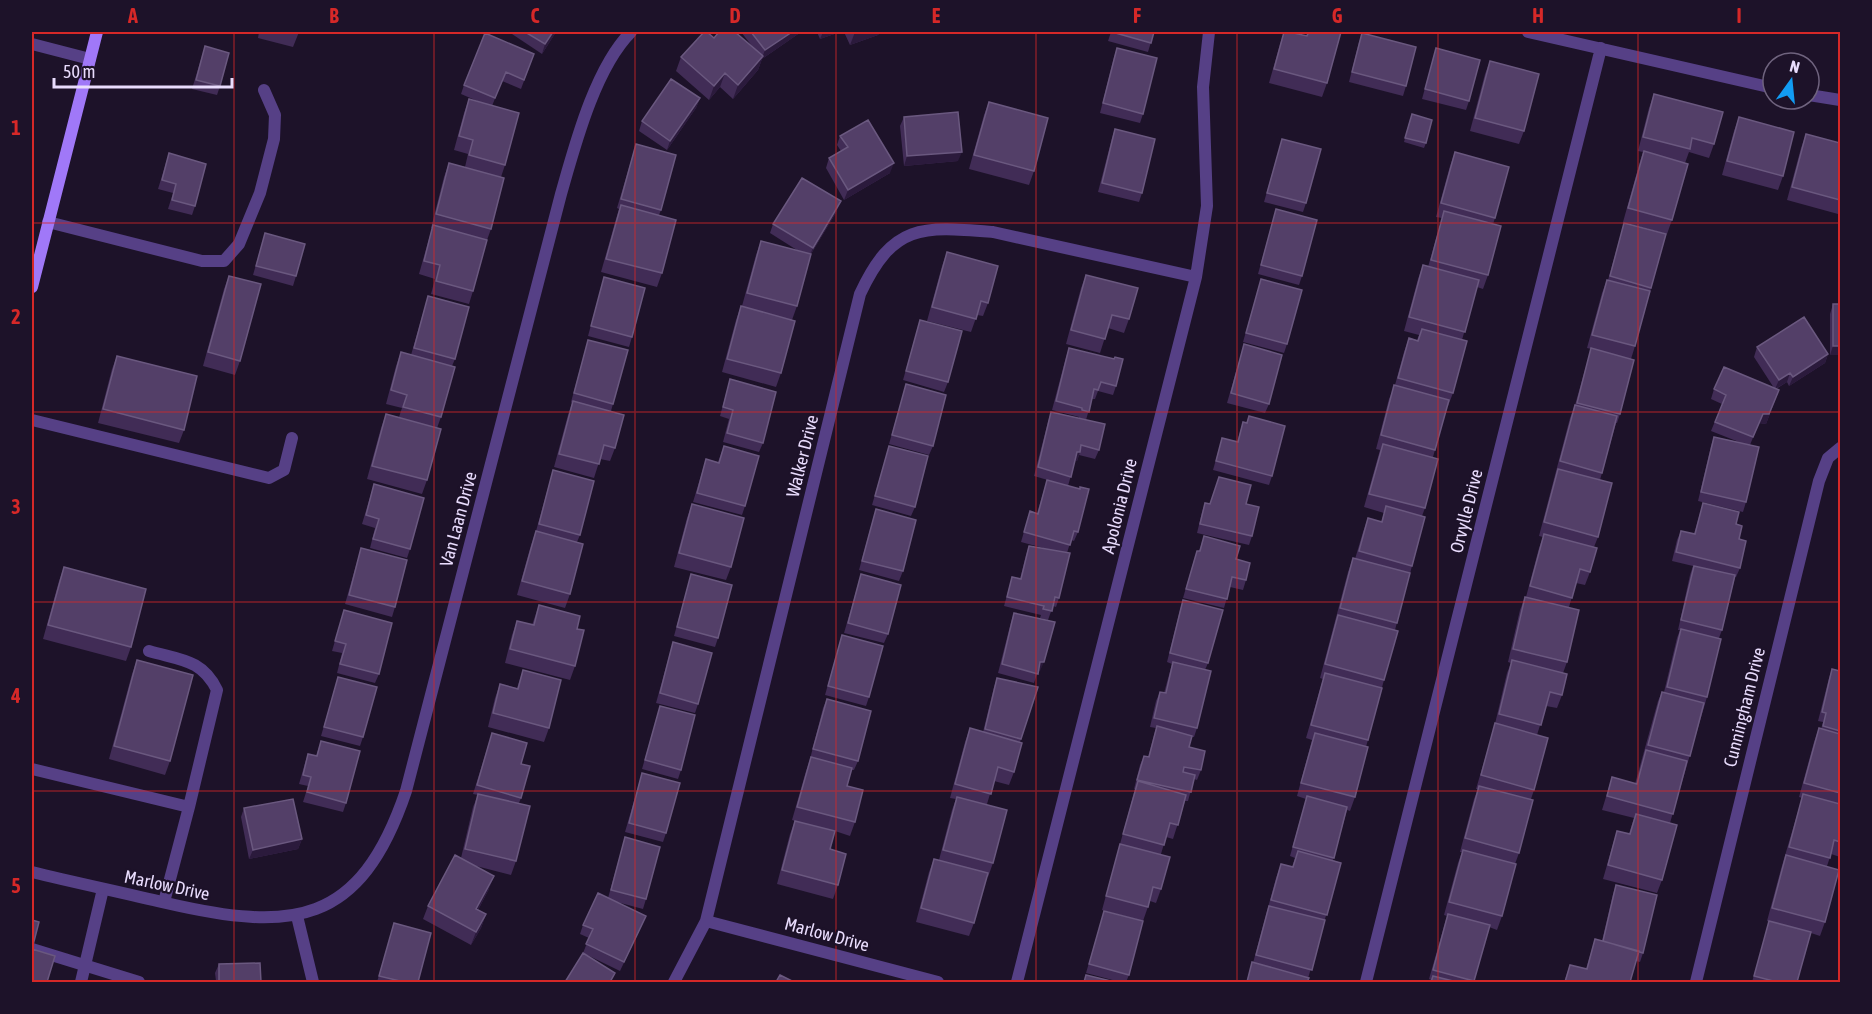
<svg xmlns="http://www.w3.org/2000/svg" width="1872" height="1014" font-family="'Asap Condensed',sans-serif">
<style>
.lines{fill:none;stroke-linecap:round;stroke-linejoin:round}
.service{stroke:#564086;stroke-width:12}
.minor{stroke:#564086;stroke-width:12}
.secondary{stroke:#a078f8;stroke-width:12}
.wall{fill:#412c56}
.shaded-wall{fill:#2b1a3c}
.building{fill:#533f68;stroke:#6a587f;stroke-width:1.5}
.grid{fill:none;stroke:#d62828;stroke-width:1.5;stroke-opacity:0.55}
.labels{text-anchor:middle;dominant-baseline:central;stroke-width:4.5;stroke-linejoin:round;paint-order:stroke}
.street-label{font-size:18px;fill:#e9dcfd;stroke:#1d1229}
.neatline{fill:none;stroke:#d62828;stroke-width:2}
.grid-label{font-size:20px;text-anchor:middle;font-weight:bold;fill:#d62828}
</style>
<rect width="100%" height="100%" fill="#1d1229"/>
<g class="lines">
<path class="service" d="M48,222L202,261H224L239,244L260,193L274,139L275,115L264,90
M32,420L269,478L284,470L292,438
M32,769L189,807L217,690C202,659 180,660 149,651
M164,902L189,807
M32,949L139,982
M81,982L103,889"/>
<path class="minor" d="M1528,32L1773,88
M32,44L90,59
M1809,95L1840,100
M32,872C76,883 121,892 166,903C292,932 360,927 406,791L561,194C575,145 595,68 631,32
M297,916L313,982
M706,921L938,982
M674,982L706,921L860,294C893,223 922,226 993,232L1196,277
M1017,982L1196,277L1207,206L1203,87L1209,32
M1366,982L1601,48
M1696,982L1819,481L1828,458L1840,448"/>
<path class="secondary" d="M32,287L97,32"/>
</g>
<path class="wall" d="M259,32H299L293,47L258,38Z
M509,32H556L542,54Z
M741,32H801L762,59L758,70L733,99L720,87L709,100L676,71L681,57L714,38L752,46Z
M817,32H840L820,39Z
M844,32H880L878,35L850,45Z
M1111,32H1154L1148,52L1108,41Z
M1284,32L1306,36L1307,32H1341L1327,83L1322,97L1269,83L1280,44Z
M1362,33L1406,86L1403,96L1349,82L1359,42Z
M205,46L220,86L217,95L192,89Z
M1117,48L1143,114L1140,123L1100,113L1114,57Z
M1436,48L1469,101L1466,110L1422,99Z
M534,54L521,89L502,81L492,106L505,165L501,177L491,229L487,240L473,291L469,304L431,294L435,279L419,274L432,228H431L444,177L449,163L465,167L468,154L454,150L464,113L469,99L482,103L461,94L464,85Z
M1490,61L1524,131L1519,144L1470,131L1485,74Z
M1654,94L1714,144L1709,158L1689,152L1685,163L1672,220L1667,234L1623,222L1639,165L1643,152L1638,151L1649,108Z
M700,98L696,108L667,150L639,131L642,121Z
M989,102L1034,171L1029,185L969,169L984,115Z
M904,117L958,161L904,166L900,126Z
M1739,117L1783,176L1778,190L1722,175L1734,131Z
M1410,119L1426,143L1424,148L1404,142Z
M1115,129L1142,193L1139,202L1098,192L1112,138Z
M1806,134L1840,143V208L1838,214L1787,200L1801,148Z
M840,136L890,173L844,200L826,168L829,158L841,151L837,145Z
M1282,139L1306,203L1303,212L1264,202Z
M636,144L661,210L659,215L662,273L657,287L601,272L616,219L619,209L617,208Z
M1455,152L1495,218L1493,224L1488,275L1483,289L1477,287L1462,340L1453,393L1448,406H1447L1433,457L1425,508L1422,516L1412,566L1395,630L1384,680L1366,747L1355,797L1350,811L1347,810L1333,860L1341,863L1307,982H1246L1253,963L1276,878L1281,864L1292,867L1295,858L1290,856L1306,799L1297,796L1312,740L1306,738L1323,679L1320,678L1348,572L1353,558L1355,559L1363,532L1368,518L1381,522L1384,513L1364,507L1380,450L1376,449L1389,399L1395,385L1404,352L1409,338L1417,340L1419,335L1404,331L1418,279L1423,265L1428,267L1442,218L1436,217L1450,166Z
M169,153L195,206L192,215L168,209L173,193L158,189Z
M1276,209L1302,276L1299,285L1258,274Z
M837,211L811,254L797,306L792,320L781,373L776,387L722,372L736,320L741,306H742L756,255L761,241L800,252L770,233L773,224Z
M1624,223L1666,234L1635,346L1631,359L1620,414L1617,423H1616L1600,480L1598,537L1594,547L1590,572L1585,585L1576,583L1569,607L1567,662L1563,673L1562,695L1557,708L1546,706L1537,735L1534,790L1531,799L1519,853L1515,864L1502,916L1497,930L1489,927L1474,982H1430L1431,980L1429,979L1447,916L1444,915L1458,863L1462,852H1460L1474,799L1478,789H1476L1494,728L1507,673L1511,663L1508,662L1520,610L1525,597H1526L1539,548L1543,537L1539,536L1570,418L1575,405L1591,349L1587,348L1602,293L1607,280H1608Z
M265,233L296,276L293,286L253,275Z
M947,252L988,303L983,316L977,315L971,332L927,321L942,266Z
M1086,275L1129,319L1124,333L1108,328L1100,353L1066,344L1081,288Z
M229,276L240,361L235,375L203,366L224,289Z
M604,277L632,337L629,347L588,336Z
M1261,279L1287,344L1284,353L1243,342Z
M428,296L455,359L452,366L441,417L437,428L427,480L422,494L367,479L381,428L386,414L399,417L402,408L386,404L396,366L401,352L411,355Z
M1833,304H1840V355H1830V314Z
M920,320L948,382L944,392L903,380Z
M588,340L613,404L611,411L615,448L610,461L600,459L594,478L554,467L568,415L572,403L571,402Z
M1244,344L1269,404L1265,413L1227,403Z
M1757,347L1828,354L1825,363L1789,386L1787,382L1776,389L1779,390L1766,424L1759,423L1750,445L1746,502L1743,512L1698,501L1711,446L1714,437L1739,442L1711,431L1722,404L1711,399L1714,389L1774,388L1754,357Z
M1069,348L1116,386L1113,395L1098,391L1095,399H1092L1086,420L1099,450L1095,459L1079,455L1077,461H1075L1068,486L1034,476L1048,422L1051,412L1079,418V417L1052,410L1066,357Z
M117,356L184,430L179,443L98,423L112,369Z
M730,379L763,443L759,452L723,442L729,419L720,416Z
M906,384L933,446L929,455L889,444Z
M1249,416L1272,476L1269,485L1213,470L1222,438L1237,442L1243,422L1246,423Z
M724,446L745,506L742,515L693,502L706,459L718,462Z
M889,446L915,507L911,516L872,505Z
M553,470L580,535L577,542L570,594L565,608L517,595L531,545L536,531Z
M1047,480L1078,532L1074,541L1071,540L1067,553L1059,598L1056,607L1053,606L1048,620L1040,618L1041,615L1004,606L1012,577L1020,579L1026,555L1029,546L1047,549L1021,542L1030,511L1037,513Z
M374,484L410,549L407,558L370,548L375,528L362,524Z
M1205,503L1209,504H1246L1252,536L1249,545L1197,533L1202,512Z
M1703,503L1736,524L1739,539L1740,568L1736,577H1735L1722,630L1719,638L1707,697L1670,823L1662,880L1657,893L1603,879L1613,844L1617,831L1629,834L1634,818L1602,810L1612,777L1635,784L1658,701L1662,692H1664L1677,638L1680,630H1678L1690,575L1693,566L1672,561L1677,540L1681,531L1694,534Z
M692,504L731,567L726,580L674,567L687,518Z
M876,509L903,571L899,581L859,570L873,519Z
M1204,536L1236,559L1246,580L1243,590L1230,587L1224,608L1183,598L1194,560L1197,551H1199Z
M361,548L395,607L392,617L345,604Z
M64,567L131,647L126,661L43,639L59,581Z
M691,574L718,638L715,647L674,636Z
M861,574L888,634L884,643L844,633Z
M1183,600L1208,663L1205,670L1197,728L1194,737H1192L1189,747L1201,770L1197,780L1194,779L1188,801H1185L1173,839L1166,837L1161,854V889L1156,903L1150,901L1143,921L1102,910L1135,789H1134L1140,765L1144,756L1148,757L1156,728L1150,727L1156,701L1160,692L1164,693L1172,664L1167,662L1180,610Z
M539,605L577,629L575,666L570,680L505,663L512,635L517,621L532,625Z
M344,610L379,674L375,683L337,673L342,653L332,651Z
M1014,613L1040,671H1038L1034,683L998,673L1011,622Z
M842,635L869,697L866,706L825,695Z
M673,642L698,704L695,713L656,703Z
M137,660L170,761L165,775L109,759L132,674Z
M1832,669L1840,671V857L1831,854L1827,866L1825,922L1820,936L1811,933L1797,982H1752L1769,922L1767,921L1781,869L1802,798L1799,797L1814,742L1819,728L1821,729L1823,722L1818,721L1829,678Z
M523,670L549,728L544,742L488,727L495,698L500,684L517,688Z
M338,677L363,737L360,746L321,736Z
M997,678L1038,687L1020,742L1014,772L1009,785L994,781L987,804L993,863L988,877L987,876L974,923L969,936L916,922L929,872L934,859L939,860L952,810L956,799L950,798L965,742L970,728L983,732L994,687Z
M827,699L858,761L854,770H851L847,786L855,822L850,836L835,831L830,849L838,885L833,899L777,884L790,834L795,821L792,820L806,771L810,759L823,708Z
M660,706L681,770L678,779L642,769Z
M492,733L521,764V798L519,803L516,861L511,875L476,866L489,889L478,910L486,914L481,928L471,945L423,919L428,906L461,858L473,807L478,795L473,794Z
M321,741L346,803L343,812L303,802L308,786L299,784L305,763L308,754L316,756Z
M642,773L666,833L663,842L625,832Z
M244,808L302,839L298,849L249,859L241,817Z
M625,837L646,899L643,909L613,901L646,916L642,925L620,971L583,953L589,938L580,934L583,925L608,898Z
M1616,885L1643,953L1640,962L1636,961L1630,982H1564L1570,965L1586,969L1595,939L1602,941L1613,894Z
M1104,911L1129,975L1126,982H1120L1086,973Z
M394,923L418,982H377Z
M219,964L261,982H206V981H216L215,973Z"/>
<path class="shaded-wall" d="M553,32H556L542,54L545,44Z
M792,32H801L762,59L758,70L733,99L738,85L762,58L765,50Z
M823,32H840L820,39Z
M855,32H880L878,35L850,45Z
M725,73L720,87L709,100L714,86Z
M700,98L696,108L667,150L670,141Z
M962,152L958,161L904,166L907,156Z
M894,163L890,173L844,200L848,190Z
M841,201L837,211L809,257L813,248Z
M1833,346H1840V355H1830Z
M1828,354L1825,363L1789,386L1793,377Z
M1790,373L1787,382L1775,389L1779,380Z
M1779,390L1766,424L1759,423L1749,447L1763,414Z
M1077,452H1080L1077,461H1074Z
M1040,662H1044L1040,671H1037Z
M302,839L298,849L249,859L253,850Z
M494,876L489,889L471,923L476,909Z
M486,914L481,928L471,945L476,932Z"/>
<path class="building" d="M525,32H553L545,44Z
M704,32H707L714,38L719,32H735L763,56L738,85L725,73L714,86L681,57Z
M751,32H792L765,50Z
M1112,32H1154L1151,43Z
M1284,32H1289L1307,36L1309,32H1341L1327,83L1274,69Z
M485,33L534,54L524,80L506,72L495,98L464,85Z
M1362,33L1416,47L1406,86L1352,72Z
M205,46L229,53L220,86L196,80Z
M1117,48L1157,58L1143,114L1103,103Z
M1436,48L1480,60L1469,101L1425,89Z
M1490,61L1539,74L1524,131L1475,118Z
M671,79L700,98L670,141L642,121Z
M1654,94L1723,112L1714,144L1692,138L1690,149L1643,137Z
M469,99L519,113L505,165L469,155L473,140L459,136Z
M989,102L1048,118L1034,171L974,155Z
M958,112L962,152L907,156L904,117Z
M1412,114L1432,120L1426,143L1405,138Z
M1739,117L1794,132L1783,176L1727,161Z
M868,120L894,163L848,190L829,158L848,147L840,136Z
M1115,129L1155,139L1142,193L1102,183Z
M1806,134L1840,143V200L1792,187Z
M1282,139L1321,149L1306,203L1267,193Z
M636,144L676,155L661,210L621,199Z
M1644,151L1688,164L1672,220L1628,208Z
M1455,152L1509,167L1495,218L1441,203Z
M169,153L206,164L195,206L172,200L176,184L162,180Z
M449,163L504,178L491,229L436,214Z
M802,178L841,201L813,248L773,224Z
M621,205L676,220L662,273L606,259Z
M1276,209L1317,220L1302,276L1261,265Z
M1444,211L1501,226L1488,275L1431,260Z
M1624,223L1666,234L1651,288L1610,276Z
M433,225L487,240L473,291L436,281L440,265L424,261Z
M265,233L305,244L296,276L256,266Z
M761,241L811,254L797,306L747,293Z
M947,252L998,266L988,303L981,301L976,319L932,307Z
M1423,265L1479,280L1465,332L1409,317Z
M1086,275L1138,288L1129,319L1112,315L1105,339L1071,330Z
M229,276L261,284L240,361L208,352Z
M604,277L645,288L632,337L591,326Z
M1261,279L1302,290L1287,344L1246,333Z
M1607,280L1650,291L1635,346L1592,335Z
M428,296L469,307L455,359L414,348Z
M1833,304H1840V346H1833Z
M741,306L795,321L781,373L727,359Z
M1804,317L1828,354L1793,377L1790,373L1779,380L1757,347Z
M920,320L962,331L948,382L906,371Z
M1422,329L1467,341L1453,393L1398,378L1409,338L1418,341Z
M588,340L628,350L613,404L574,393Z
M1244,344L1282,355L1269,404L1231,393Z
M1069,348L1114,359L1115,357L1123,359L1116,386L1101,382L1098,390L1094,389L1089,412L1082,410V408L1056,401Z
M1591,348L1634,360L1620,414L1577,403Z
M401,352L455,367L441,417L403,407L407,395L391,390Z
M117,356L197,376L184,430L103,409Z
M1724,367L1779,390L1769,414H1763L1753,437L1715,422L1726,395L1714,389Z
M730,379L776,392L763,443L727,433L733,410L723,407Z
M906,384L946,395L933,446L892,435Z
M1394,385L1449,400L1435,450L1381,435Z
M573,401L624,415L615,448L604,445L599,464L559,454Z
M1575,405L1617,416L1602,473L1560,461Z
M1051,412L1105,424L1099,450L1081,445L1080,452H1077L1071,477L1038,467Z
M386,414L441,429L427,480L372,466Z
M1249,416L1285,426L1272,476L1216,461L1222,438L1238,442L1243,422L1247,423Z
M1714,437L1759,447L1746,502L1701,492Z
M1383,444L1438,459L1425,508L1369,494Z
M724,446L759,456L745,506L697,493L706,459L719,463Z
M889,446L928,456L915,507L875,496Z
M1558,469L1612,483L1598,537L1544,522Z
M553,470L594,481L580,535L539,524Z
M1219,477L1251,485L1246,504L1259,507L1252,536L1200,524L1205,503L1210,504Z
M1047,480L1080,489V487L1089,489L1078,532L1074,531L1070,545L1024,532L1030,511L1038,514Z
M374,484L424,498L410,549L373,539L379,519L366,515Z
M1703,503L1739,512L1736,524L1742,526L1739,539L1746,541L1740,568L1676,552L1681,531L1695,534Z
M692,504L744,518L731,567L679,553Z
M1386,506L1425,517L1412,566L1359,551L1368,518L1382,522Z
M876,509L916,520L903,571L862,561Z
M536,531L583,544L570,594L522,581Z
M1544,534L1597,548L1590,572L1580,569L1572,598L1530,586Z
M1204,536L1240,546L1236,559L1250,563L1246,580L1232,577L1227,599L1186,589L1197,551H1200Z
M1029,546L1070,553L1059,598L1055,597L1052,611L1043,609L1044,606L1007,597L1012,577L1021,579Z
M361,548L407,560L395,607L349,595Z
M1353,558L1410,573L1397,623L1340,608Z
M1694,566L1735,575L1722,630L1681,620Z
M64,567L146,589L131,647L48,625Z
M691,574L732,585L718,638L677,627Z
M861,574L901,585L888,634L848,623Z
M1525,597L1579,610L1567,662L1513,649Z
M1183,600L1223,610L1208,663L1170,653Z
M539,605L580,616L577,629L584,630L575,666L510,649L517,621L534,625Z
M344,610L392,623L379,674L340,664L346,644L335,641Z
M1014,613L1055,622L1044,662H1040L1038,674L1002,664Z
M1338,615L1398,631L1384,680L1325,664Z
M1681,629L1721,639L1707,697L1667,687Z
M842,635L883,646L869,697L828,686Z
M673,642L712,653L698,704L660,693Z
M137,660L193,675L170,761L114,746Z
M1512,660L1567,674L1562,695L1550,692L1541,725L1499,714Z
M1173,662L1211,671L1197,728L1154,718L1160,692L1166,693Z
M1832,669L1840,671V731L1823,726L1826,713L1822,712Z
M523,670L561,680L549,728L493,713L500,684L518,689Z
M1325,673L1382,688L1368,740L1311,725Z
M338,677L377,687L363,737L324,727Z
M997,678L1038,687L1021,739L985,729Z
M1662,692L1704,703L1690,756L1648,745Z
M827,699L871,711L858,761L813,749Z
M660,706L695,715L681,770L645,760Z
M1495,723L1548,738L1534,790L1481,775Z
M1157,726L1192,736L1189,747L1205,751L1201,770L1184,767L1183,772L1195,775L1191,792L1137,780L1144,756L1149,757Z
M970,728L1022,743L1014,772L998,767L991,794L955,784Z
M1819,728L1840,734V793L1804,783Z
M492,733L527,743L521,764L530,766L521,798L477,785Z
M1315,733L1368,747L1355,797L1301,783Z
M321,741L360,751L346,803L307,792L311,777L303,775L308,754L317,756Z
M1646,750L1687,761L1673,814L1607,796L1612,777L1637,784Z
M811,757L852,768L847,786L863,790L855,822L797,807Z
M642,773L680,783L666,833L629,823Z
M1138,781L1186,795L1178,825L1170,823L1164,845L1123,834Z
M1479,786L1533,800L1519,853L1465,838Z
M478,794L530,806L516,861L465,849Z
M1803,794L1840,804V842L1834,840L1830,858L1789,847Z
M1307,796L1347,807L1334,858L1293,847Z
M957,797L1007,810L993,863L943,850Z
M293,799L302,839L253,850L244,808Z
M1636,814L1677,825L1662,880L1608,865L1617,831L1630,834Z
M795,821L835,831L830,849L846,854L838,885L782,870Z
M625,837L660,847L646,899L611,890Z
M1120,844L1170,857L1161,889L1153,887L1148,907L1106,896Z
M1463,850L1516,864L1502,916L1449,902Z
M1298,851L1341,863L1327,915L1271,900L1281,864L1293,867Z
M455,855L494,876L476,909L486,914L476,932L428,906Z
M1786,855L1839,870L1825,922L1772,908Z
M934,859L988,873L974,923L921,908Z
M1616,885L1657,895L1643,953L1603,941Z
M598,893L646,916L624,962L586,944L593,929L583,925Z
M1269,906L1325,920L1312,970L1256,955Z
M1104,911L1143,921L1129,975L1089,964Z
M1448,914L1490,925L1474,981L1433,970Z
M32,920L39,922L32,949L55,956L47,982H32Z
M1769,921L1811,932L1797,982H1777L1754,976Z
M394,923L431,933L418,982H404L379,976Z
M1595,939L1639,951L1630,982H1565L1570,965L1587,969Z
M583,953L615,973L610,982H565Z
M1252,962L1309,978L1307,982H1247Z
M260,963L261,982H206V981H219V964Z
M780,975L794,982H776Z
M1086,975L1115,982H1084Z
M1433,976L1457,982H1431Z"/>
<path class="grid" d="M234,32V982M434,32V982M635,32V982M836,32V982M1036,32V982M1237,32V982M1438,32V982M1638,32V982M32,223H1840M32,412H1840M32,602H1840M32,791H1840"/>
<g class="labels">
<g class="street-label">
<text transform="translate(802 456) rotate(-76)">Walker Drive</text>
<text transform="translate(1119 506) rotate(-76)">Apolonia Drive</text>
<text transform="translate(1466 511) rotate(-76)">Orvylle Drive</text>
<text transform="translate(458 519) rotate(-75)">Van Laan Drive</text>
<text transform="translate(1744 707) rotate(-76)">Cunningham Drive</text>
<text transform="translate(167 885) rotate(12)">Marlow Drive</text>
<text transform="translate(827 934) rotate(15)">Marlow Drive</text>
</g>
</g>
<rect width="1872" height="1014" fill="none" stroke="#1d1229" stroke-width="66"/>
<g transform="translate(1791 81) rotate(15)"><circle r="28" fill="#1d1229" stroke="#6f637e" stroke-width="1.5"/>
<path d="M0-4.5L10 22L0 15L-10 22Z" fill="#129cf3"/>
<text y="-9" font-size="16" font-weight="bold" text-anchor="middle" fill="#e9dcfd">N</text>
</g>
<path d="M54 78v9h178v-9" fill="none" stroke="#e9dcfd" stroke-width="3"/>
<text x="63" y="78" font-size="18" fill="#e9dcfd" stroke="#1d1229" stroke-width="4.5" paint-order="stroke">50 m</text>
<rect x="33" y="33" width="1806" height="948" class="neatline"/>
<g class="grid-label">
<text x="133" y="23">A</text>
<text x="334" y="23">B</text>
<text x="535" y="23">C</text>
<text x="735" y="23">D</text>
<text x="936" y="23">E</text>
<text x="1137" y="23">F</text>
<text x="1337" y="23">G</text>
<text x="1538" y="23">H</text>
<text x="1739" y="23">I</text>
<text x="16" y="135">1</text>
<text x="16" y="324">2</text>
<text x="16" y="514">3</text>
<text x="16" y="703">4</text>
<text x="16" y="893">5</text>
</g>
</svg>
